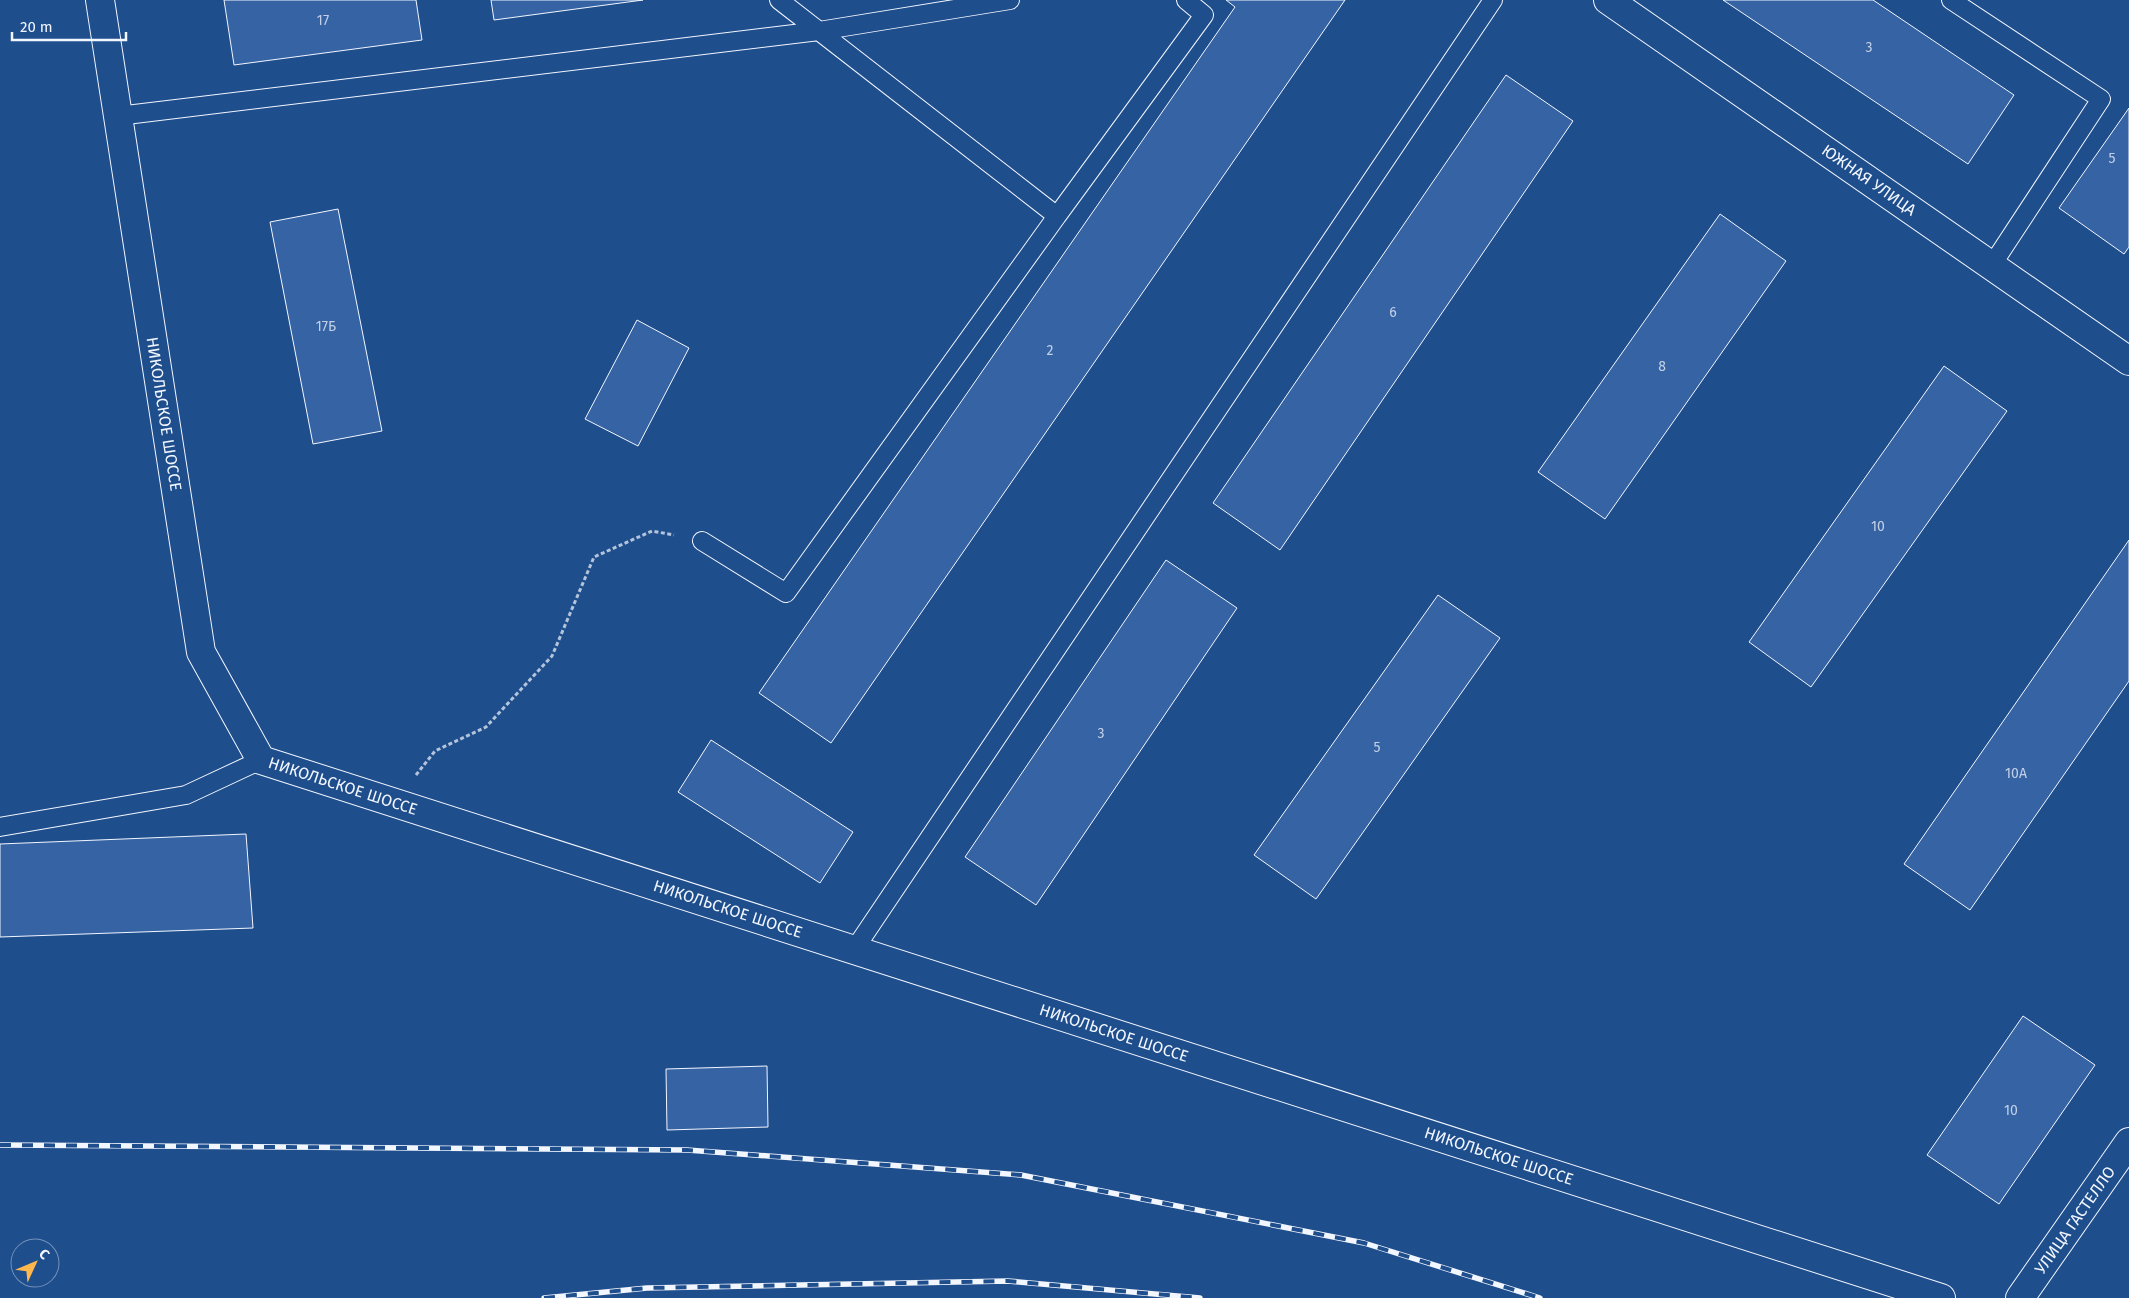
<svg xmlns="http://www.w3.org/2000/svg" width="2129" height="1298" font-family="'Fira Sans',sans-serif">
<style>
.building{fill:#3563a3;stroke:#f2f6ff}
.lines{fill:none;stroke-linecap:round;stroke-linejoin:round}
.lane-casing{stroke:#f2f6ff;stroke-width:20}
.street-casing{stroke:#f2f6ff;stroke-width:30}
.secondary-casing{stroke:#f2f6ff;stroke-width:30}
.path{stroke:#b3c4dc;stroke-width:3;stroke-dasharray:4 2.5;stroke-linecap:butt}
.lane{stroke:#1f4e8c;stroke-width:18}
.street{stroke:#1f4e8c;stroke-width:28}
.secondary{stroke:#1f4e8c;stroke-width:28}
.rail-casing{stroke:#f2f6ff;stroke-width:5.5}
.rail{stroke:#1f4e8c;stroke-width:4;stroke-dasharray:11;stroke-linecap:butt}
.labels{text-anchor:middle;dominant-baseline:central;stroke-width:4;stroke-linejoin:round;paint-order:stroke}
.number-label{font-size:14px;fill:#c3d1e8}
.street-label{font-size:16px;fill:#f2f6ff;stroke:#1f4e8c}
</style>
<rect width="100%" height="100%" fill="#1f4e8c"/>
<path class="building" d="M224,0H416L422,40L234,65Z
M491,0H643L494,20Z
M1226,0H1345L831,743L759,693L1235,7Z
M1723,0H1873L2014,95L1968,164Z
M1506,75L1573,121L1280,550L1213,503Z
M2129,108V247L2124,254L2059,208Z
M338,209L382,431L313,444L270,222Z
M1720,214L1786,261L1605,519L1538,472Z
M637,320L689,348L638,446L585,419Z
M1944,366L2007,411L1811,687L1749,642Z
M2129,540V681L1970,910L1904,864Z
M1166,560L1237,608L1036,905L965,857Z
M1438,595L1500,638L1316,899L1254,855Z
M711,740L853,832L820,883L678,792Z
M246,834L253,928L0,937V844Z
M2023,1016L2095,1065L1999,1204L1927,1155Z
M767,1066L768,1127L667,1130L666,1069Z"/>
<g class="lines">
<g class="lane-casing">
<path id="lane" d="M1951,0L2101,99L1992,265
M118,116L819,31L1010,0
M1057,216L1204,15L1186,0
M702,541L786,593L1057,216L779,0
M0,827L186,795L261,760
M854,950L1493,0"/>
</g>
<g class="street-casing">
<path id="street" d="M1608,0L2129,361
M2020,1298L2129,1142"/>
</g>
<g class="secondary-casing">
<path id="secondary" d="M100,0L201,652L261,760L1941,1298"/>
</g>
<path class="path" d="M416,775L435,751L486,727L552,656L594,557L652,531L674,535"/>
<use href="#lane" class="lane"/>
<use href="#street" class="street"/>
<use href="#secondary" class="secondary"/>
<g class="rail-casing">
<path id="rail" d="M0,1145L687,1150L1021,1175L1364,1243L1540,1298
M544,1298L647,1288L1008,1281L1200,1298"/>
</g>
<use href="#rail" class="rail"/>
</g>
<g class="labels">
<g class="number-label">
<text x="323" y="20">17</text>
<text x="1869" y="47">3</text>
<text x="2112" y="158">5</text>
<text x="1393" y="312">6</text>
<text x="326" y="326">17Б</text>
<text x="1050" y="350">2</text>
<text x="1662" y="366">8</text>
<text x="1878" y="526">10</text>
<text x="1101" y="733">3</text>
<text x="1377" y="747">5</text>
<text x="2016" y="773">10А</text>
<text x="2011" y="1110">10</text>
</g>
<g class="street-label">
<text transform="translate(1869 180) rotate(35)">ЮЖНАЯ УЛИЦА</text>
<text transform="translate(164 414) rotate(81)">НИКОЛЬСКОЕ ШОССЕ</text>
<text transform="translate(343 786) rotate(18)">НИКОЛЬСКОЕ ШОССЕ</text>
<text transform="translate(728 909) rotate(18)">НИКОЛЬСКОЕ ШОССЕ</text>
<text transform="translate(1114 1033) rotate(18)">НИКОЛЬСКОЕ ШОССЕ</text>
<text transform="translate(1499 1156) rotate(18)">НИКОЛЬСКОЕ ШОССЕ</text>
<text transform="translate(2075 1220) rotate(-55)">УЛИЦА ГАСТЕЛЛО</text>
</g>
</g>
<g transform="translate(35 1263) rotate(46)"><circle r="24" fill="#1f4e8c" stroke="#7391ba"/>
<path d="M0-4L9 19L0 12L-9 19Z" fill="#ffb74d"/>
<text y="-8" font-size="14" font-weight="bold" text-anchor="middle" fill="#f2f6ff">С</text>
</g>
<path d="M12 32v8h114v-8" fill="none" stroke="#f2f6ff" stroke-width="2.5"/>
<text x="20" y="32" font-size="15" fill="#f2f6ff" stroke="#1f4e8c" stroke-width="4" paint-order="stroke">20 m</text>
</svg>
